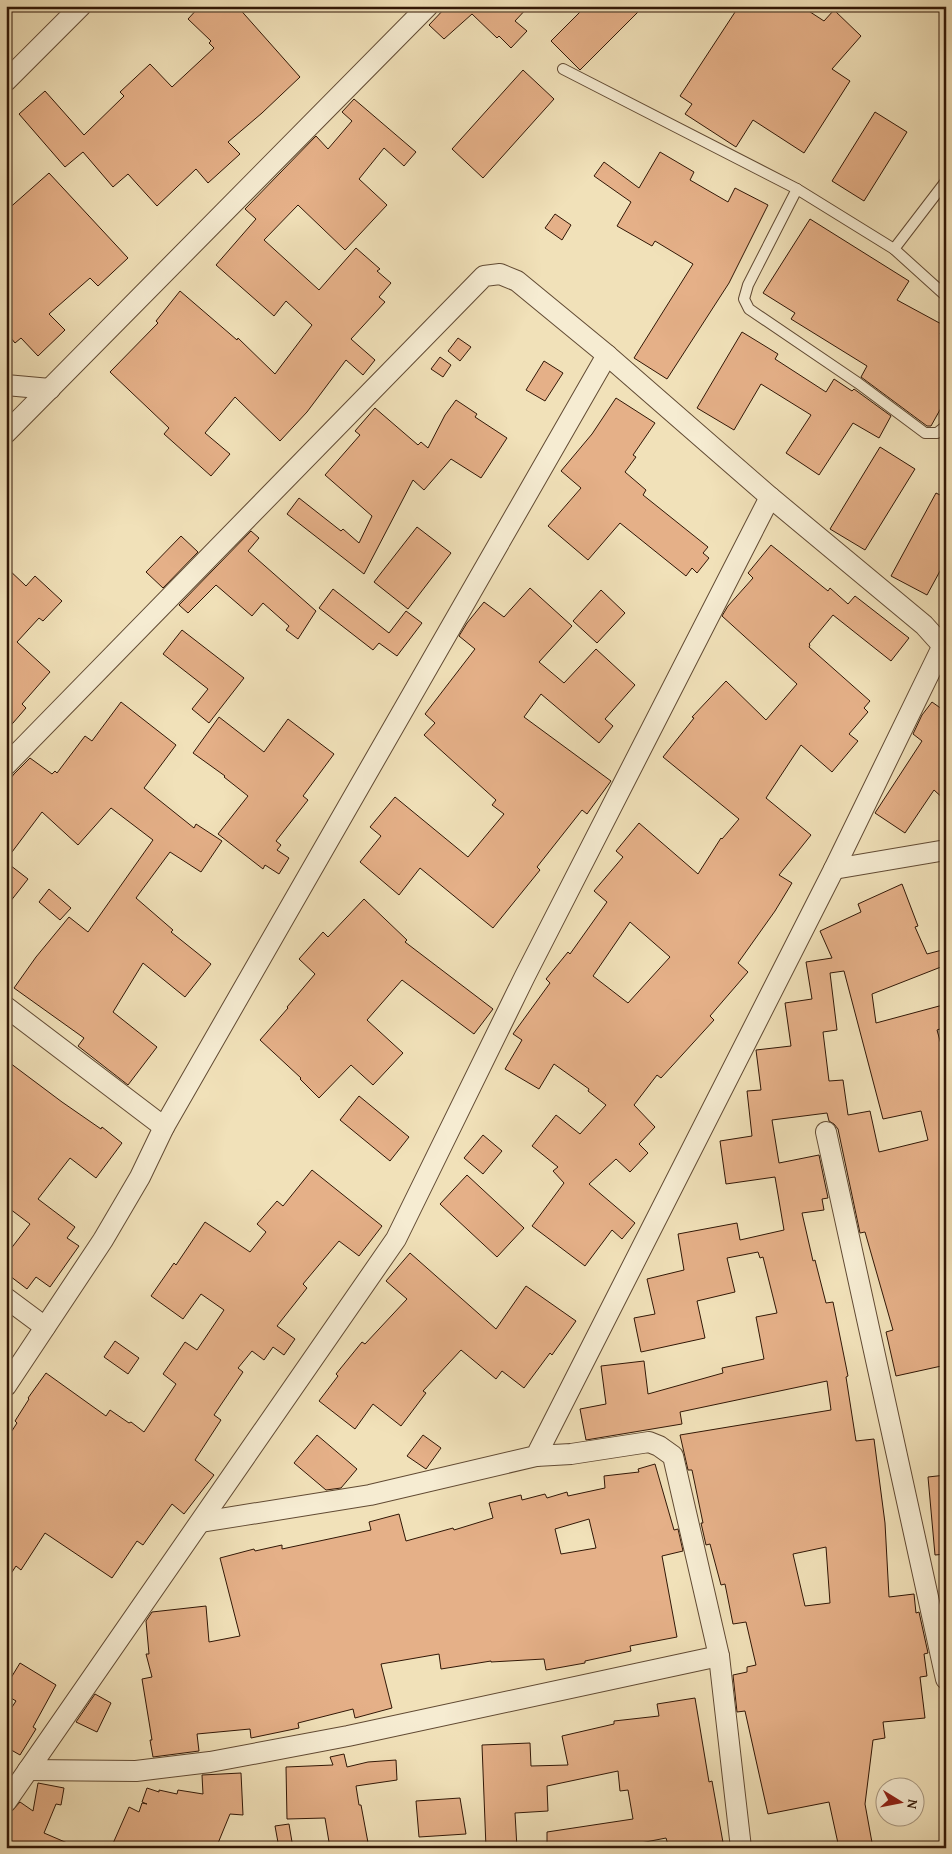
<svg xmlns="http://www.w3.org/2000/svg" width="952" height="1854" font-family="'Gentium Book Plus',serif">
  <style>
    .building { fill: #e5b088; stroke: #311706; fill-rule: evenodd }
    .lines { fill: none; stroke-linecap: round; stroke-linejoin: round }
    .lane-casing { stroke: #614a33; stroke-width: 12 }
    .street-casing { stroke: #614a33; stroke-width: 22 }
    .lane { stroke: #f6ecd2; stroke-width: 10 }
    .street { stroke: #f6ecd2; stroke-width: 20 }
  </style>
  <rect width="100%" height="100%" fill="#f1e1b9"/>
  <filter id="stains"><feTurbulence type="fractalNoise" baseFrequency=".004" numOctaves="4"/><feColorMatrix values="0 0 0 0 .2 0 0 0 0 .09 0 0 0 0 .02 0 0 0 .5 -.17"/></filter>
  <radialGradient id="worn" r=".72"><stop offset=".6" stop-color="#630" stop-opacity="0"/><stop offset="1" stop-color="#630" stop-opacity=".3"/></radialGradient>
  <!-- building -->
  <g class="building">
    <polygon points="200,6 237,6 300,77 262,113 228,142 240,154 208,183 196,169 157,206 128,174 113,187 83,152 65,167 19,114 45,91 84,135 124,96 120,92 150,64 172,87 214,48 209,43 211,41 188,19"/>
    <polygon points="447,6 529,6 515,21 527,31 511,48 499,36 497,38 472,14 444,39 429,25"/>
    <polygon points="586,6 644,6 580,70 551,41"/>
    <polygon points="739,6 801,6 824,21 834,10 861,36 832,69 850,81 804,153 753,120 736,147 685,114 692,104 680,96"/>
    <polygon points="523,70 554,99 483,178 452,149"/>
    <polygon points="354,99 416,152 404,166 384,148 359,179 387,205 345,250 298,205 264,240 319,290 356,248 380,269 377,271 391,283 379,297 385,302 351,339 375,360 363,375 346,360 307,412 280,441 235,397 205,433 230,454 211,476 164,434 169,428 110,372 158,323 156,321 180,291 237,340 238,338 275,374 312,325 286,301 274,316 216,265 256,219 245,209 316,136 328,149 352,121 342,112"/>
    <polygon points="875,112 907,132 864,201 832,181"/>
    <polygon points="660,152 694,172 690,180 728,202 735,188 768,205 729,283 667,379 634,358 693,264 655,241 652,246 617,226 631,202 594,176 604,162 639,188"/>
    <polygon points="49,173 128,258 98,286 90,278 49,314 65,330 38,356 21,338 15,343 6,332 6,211"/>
    <polygon points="555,214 571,225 562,240 545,228"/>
    <polygon points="810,219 909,281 897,300 945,326 940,334 946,337 946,399 931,426 927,426 861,377 867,366 791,319 795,313 763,293"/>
    <polygon points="742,332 778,354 775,359 826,392 834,379 852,391 854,389 891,416 879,438 853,423 819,475 786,453 811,415 761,384 734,430 697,408"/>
    <polygon points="458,338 471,347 460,361 448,351"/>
    <polygon points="440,357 451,365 443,377 431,369"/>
    <polygon points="544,361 563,373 545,401 526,390"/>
    <polygon points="616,398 655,423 633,455 636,457 625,472 646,490 643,495 708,547 703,553 709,558 697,573 692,568 686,576 620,523 588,560 548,526 581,488 561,471 592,434"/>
    <polygon points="456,400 477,414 475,417 507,438 481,478 451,459 424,490 413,480 364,574 287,514 299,498 341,531 343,529 359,543 372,516 325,475 360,435 355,431 375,408 418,445 421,442 428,448 445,415"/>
    <polygon points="880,447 915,469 865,550 830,529"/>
    <polygon points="936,493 946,498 946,560 927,595 891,576"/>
    <polygon points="417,527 451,553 408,609 374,582"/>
    <polygon points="251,531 259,538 248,551 316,611 298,639 286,630 289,626 263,603 252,616 216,585 188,613 179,605"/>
    <polygon points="181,536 198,552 163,588 146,572"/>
    <path d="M771,545l57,46 2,-3 18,16 7,-8 54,42 -18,23 -58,-46 -24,29 1,1 -1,2 61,54 -6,7 4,4 -19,22 9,7 -26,31 -31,-27 -35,53 45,37 -32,40 13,8 -17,28 -37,52 10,9 -38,44 4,4 -53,58 -4,-3 -23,30 21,22 -16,17 9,9 -18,19 -14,-13 -27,25 46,39 -13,16 -10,-9 -27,36 -53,-40 32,-43 -11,-12 5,-4 -26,-21 24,-31 24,19 26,-29 -18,-14 1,-2 -35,-25 -15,25 -34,-20 17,-29 -9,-6 37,-51 -4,-4 22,-27 2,2 37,-52 -13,-11 29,-34 -7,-6 23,-28 59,51 23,-36 1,1 17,-20 -76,-62 31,-39 -2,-1 34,-36 40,39 31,-36 -75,-68 6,-10 25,-28 -5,-5zM630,922l40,35 -42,46 -35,-27z"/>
    <polygon points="6,567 26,586 35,576 62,601 43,621 39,618 17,642 50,672 22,704 26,708 6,731"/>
    <polygon points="530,588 572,626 539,662 564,683 596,649 635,685 605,719 613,726 599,743 541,694 524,717 611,781 587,814 582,810 537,867 540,870 493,928 420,868 399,895 360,862 381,836 370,827 395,797 468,857 504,814 492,805 496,800 424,735 435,723 425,714 475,649 459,636 467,623 484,602 504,617"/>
    <polygon points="333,589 389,633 406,611 422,623 397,656 379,643 373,650 319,608"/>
    <polygon points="601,590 625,613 597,643 573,621"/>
    <polygon points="182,630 244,678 209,723 192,709 208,689 163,654"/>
    <polygon points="121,702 176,745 144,788 194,828 196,824 222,841 201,872 170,852 136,898 173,930 171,932 211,964 185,997 143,963 113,1012 157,1047 128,1085 78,1046 84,1038 14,988 36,957 69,917 88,932 153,840 111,808 78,845 42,812 6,860 6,784 14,774 30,758 52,774 55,771 57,773 85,736 92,741"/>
    <polygon points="932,702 946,712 946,801 934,790 905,833 875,813 922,741 913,734 922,715"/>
    <polygon points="219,717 264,752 288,719 334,754 303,796 308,800 276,841 281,845 277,850 289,858 279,874 265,865 263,869 218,834 248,796 224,777 225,776 193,753"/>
    <polygon points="6,862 28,879 6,907"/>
    <path d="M902,884l16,42 -3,1 12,27 19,-5v16l-74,29 4,29 67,-18 3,12v10l-9,3 9,32v303l-50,11 -10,-44 7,-2 -28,-98 -5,1 -22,-104 -4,-5 -5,-3 -2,-8 -55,7 7,43 40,-8 9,43 -6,1 2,11 -22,3 11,48 2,-1 11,43 7,-1 15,74 -2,1 10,64 18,-2 11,84 4,74 25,-3 2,19 3,-1 9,41 -4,1 3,22 -7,1 5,41 -42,4 2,16 -12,2 -8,64 8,44h-34l-10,-46 -61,12 -23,-103 -8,1 -4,-37 14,-3v-5l9,-2 -10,-43 -13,2 -8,-40 -4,1 -11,-41 -4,1 -5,-22h2l-11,-53h-4l-8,-35 151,-25 -4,-29 -147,31 2,12 -96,16 -6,-31 26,-5 -5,-38 43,-5 4,33 75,-21 -1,-5 42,-9 -8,-42 21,-4 -14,-56 -3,1 -2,-6 -31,6 8,34 -38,9 8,37 -64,14 -7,-34 21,-4 -8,-35 37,-9 -6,-36 59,-11 3,17 44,-10 -9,-53 -49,7 -6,-43 32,-5 -5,-45 14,-1 -5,-40 35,-4 -6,-43 27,-4 -6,-37 26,-4 -12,-27 41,-19 -3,-8zM844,971l39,148 38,-8 7,29 -49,12 -9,-41 -22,4 -5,-35 -14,1 -6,-49 14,-2 -7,-57zM826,1547l4,56 -25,3 -12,-52z"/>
    <polygon points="49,889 71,908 60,920 39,902"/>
    <polygon points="364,899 407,940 405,942 493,1009 474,1034 402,980 367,1020 403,1053 373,1085 351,1065 319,1098 300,1079 301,1078 260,1040 288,1008 287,1007 315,974 299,959 323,932 328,937"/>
    <polygon points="6,1060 62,1102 101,1129 102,1127 122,1143 96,1178 70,1158 38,1199 75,1227 67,1238 79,1246 50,1287 36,1277 27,1289 6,1273 6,1255 30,1224 6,1206"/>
    <polygon points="359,1096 409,1137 390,1161 340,1120"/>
    <polygon points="483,1135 502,1151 483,1174 464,1158"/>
    <polygon points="312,1170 382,1226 359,1256 339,1241 303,1284 307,1288 277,1326 295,1339 284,1355 273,1347 264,1360 252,1351 238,1368 243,1372 214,1415 221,1420 195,1460 214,1475 184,1514 172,1504 143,1545 137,1541 112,1578 45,1533 21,1570 16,1566 6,1581 6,1440 17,1423 15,1421 29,1399 28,1398 46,1373 106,1416 110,1410 129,1423 131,1422 144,1432 176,1384 163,1374 185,1342 197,1350 224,1310 201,1294 183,1319 151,1296 174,1263 176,1265 205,1222 250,1252 266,1232 257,1224 277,1201 283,1206"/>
    <polygon points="467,1175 524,1228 497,1257 440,1204"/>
    <polygon points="410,1253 496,1329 526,1286 576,1321 552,1355 550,1353 524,1388 502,1371 496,1379 461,1350 423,1391 426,1393 401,1426 373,1404 355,1429 319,1401 338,1376 336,1374 362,1342 365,1344 407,1299 386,1281"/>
    <polygon points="115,1341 139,1358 128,1374 104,1357"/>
    <polygon points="317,1435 357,1469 341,1488 326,1490 294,1463"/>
    <polygon points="423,1435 441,1448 426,1469 407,1456"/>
    <path d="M655,1464l19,66 4,-1 5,22 -21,5 15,81 -47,9 1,5 -46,10v2l-39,7 -2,-11 -53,3v-1l-50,8 -2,-15 -58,10 11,44 -37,10 -2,-9 -55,14 1,5 -48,10 -1,-9 -53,5 2,17 -46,6 -3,-17h2l-10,-61 10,-2 -6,-23h3l-3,-33 6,-9 54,-6 3,36 31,-6 -20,-78 34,-9 1,2 27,-6v4l89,-19 -2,-8 30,-8 7,27 47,-13 1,2 39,-12 -4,-15 32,-8 1,5 23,-6 2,4 20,-6 1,4 37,-8 -1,-12 35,-4 -1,-3zM589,1519l7,29 -35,6 -6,-25z"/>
    <polygon points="946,1475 946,1554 935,1555 928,1477"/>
    <polygon points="20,1663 56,1685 33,1727 36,1729 20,1755 6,1747 6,1716 16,1701 6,1695 6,1686"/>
    <polygon points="95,1694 111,1703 97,1732 76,1722"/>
    <polygon points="695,1698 709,1782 712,1781 724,1848 669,1848 666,1838 615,1848 547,1848 547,1832 633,1819 628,1790 620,1791 618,1771 547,1786 548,1811 515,1813 517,1848 486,1848 482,1745 530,1743 531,1766 568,1765 562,1736 614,1724 614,1721 659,1716 657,1704"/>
    <polygon points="344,1754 347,1767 368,1762 396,1760 397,1780 356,1786 359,1805 361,1805 369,1848 330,1848 325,1818 287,1819 286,1767 333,1765 330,1757"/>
    <polygon points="241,1773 243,1815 230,1814 216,1848 111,1848 129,1807 139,1812 142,1803 147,1804 142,1802 147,1788 159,1792 159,1790 177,1794 178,1790 203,1794 202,1775"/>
    <polygon points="38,1783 64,1788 61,1805 56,1804 44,1833 79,1848 6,1848 6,1814 11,1812 20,1802 33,1811"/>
    <polygon points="460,1798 466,1834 419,1837 416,1801"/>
    <polygon points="289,1824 293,1848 279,1848 275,1826"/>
  </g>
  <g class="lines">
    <!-- lane casing -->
    <g class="lane-casing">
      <g id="lane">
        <polyline points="563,69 797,189 894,249 946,296"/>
        <polyline points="797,189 748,285 744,299 749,309 858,383 925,433 937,433 946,426"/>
        <polyline points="894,249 946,181"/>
      </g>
    </g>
    <!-- street casing -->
    <g class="street-casing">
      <g id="street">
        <polyline points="6,81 81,6"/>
        <polyline points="6,385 50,389"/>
        <polyline points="6,433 428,6"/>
        <polyline points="6,765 484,276 500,274 517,281 607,355 770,497 924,625 942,645 946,655"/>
        <polyline points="834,869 946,850"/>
        <polyline points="6,1007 164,1127"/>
        <polyline points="826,1132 946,1679"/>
        <polyline points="6,1298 45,1327"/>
        <polyline points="6,1386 103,1240 140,1177 164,1127 607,355"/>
        <polyline points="536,1456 571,1454 649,1442 659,1446 673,1456 719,1656 741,1848"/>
        <polyline points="201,1522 370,1495 536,1456 834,869 946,639"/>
        <polyline points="28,1770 136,1771 210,1762 348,1736 719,1656"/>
        <polyline points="6,1802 396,1239 525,976 770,497"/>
      </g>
    </g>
    <!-- lane -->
    <use href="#lane" class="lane"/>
    <!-- street -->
    <use href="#street" class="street"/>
  </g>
  <!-- margin -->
  <rect width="952" height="1854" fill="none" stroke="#f1e1b9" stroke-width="25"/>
  <rect x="8" y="8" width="937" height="1839" fill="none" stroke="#311706" stroke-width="2.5"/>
  <rect x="12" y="12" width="927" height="1829" fill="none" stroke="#311706"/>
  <!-- north arrow -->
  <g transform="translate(900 1802) rotate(100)"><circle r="24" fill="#f6ecd2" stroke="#a79780"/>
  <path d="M0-4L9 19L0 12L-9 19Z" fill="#8f2418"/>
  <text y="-8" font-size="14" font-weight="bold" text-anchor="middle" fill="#311706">N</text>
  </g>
  <rect width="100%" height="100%" filter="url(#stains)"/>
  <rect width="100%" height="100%" fill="url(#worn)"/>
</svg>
